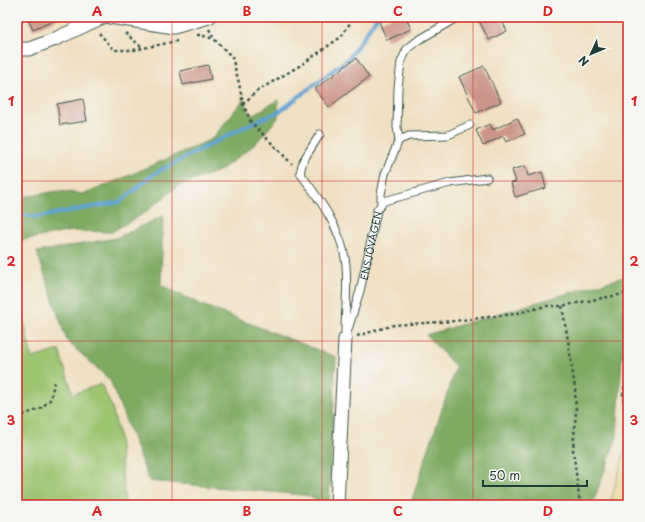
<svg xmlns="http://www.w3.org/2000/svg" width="645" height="522" font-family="'Playpen Sans',sans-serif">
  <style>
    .green { fill: #9dc46f; stroke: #5e8052 }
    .forest { fill: #7eaa62; stroke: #4e744b }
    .sand { fill: #eeda9e; stroke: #868c69 }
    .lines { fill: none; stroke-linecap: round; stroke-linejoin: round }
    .stream { stroke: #5ea2d2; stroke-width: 4 }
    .building { fill: #cc9589 }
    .lane-casing { stroke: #3e5549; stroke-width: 9 }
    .street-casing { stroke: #3e5549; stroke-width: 15 }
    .path { stroke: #3e5549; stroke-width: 2.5; stroke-dasharray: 3 3; stroke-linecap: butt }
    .lane { stroke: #fff; stroke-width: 7 }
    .street { stroke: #fff; stroke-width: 13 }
    .grid { fill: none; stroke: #d62828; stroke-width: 1; stroke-opacity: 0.55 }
    .labels { text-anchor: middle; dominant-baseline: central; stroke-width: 3; stroke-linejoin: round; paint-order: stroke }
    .street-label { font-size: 10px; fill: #1f3d34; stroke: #f6f6f2 }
    .neatline { fill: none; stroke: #d62828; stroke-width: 1.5 }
    .grid-label { font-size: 13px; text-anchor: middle; font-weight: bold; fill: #d62828 }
  </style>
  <rect width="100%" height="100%" fill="#f6f6f2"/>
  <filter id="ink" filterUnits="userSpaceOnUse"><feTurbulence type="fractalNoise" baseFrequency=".025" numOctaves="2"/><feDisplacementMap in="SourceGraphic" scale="8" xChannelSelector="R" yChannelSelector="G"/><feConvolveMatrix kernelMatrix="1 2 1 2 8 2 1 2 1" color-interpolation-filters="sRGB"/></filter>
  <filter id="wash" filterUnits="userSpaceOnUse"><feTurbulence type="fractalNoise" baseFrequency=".012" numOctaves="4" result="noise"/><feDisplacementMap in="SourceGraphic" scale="16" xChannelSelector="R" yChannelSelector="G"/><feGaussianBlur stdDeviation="0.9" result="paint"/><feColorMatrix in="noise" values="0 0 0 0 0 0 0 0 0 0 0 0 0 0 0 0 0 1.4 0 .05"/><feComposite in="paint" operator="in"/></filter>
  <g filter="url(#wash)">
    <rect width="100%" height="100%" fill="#f0e0c2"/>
    <!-- green -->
    <polygon class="green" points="17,291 32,358 59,350 73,394 101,384 112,407 119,436 125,505 17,505"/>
    <!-- forest -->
    <g class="forest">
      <polygon points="244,99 251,116 278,100 278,118 254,145 221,170 178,186 143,214 111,232 72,231 17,241 17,198 58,191 85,194 123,178 212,139"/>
      <polygon points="163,216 161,285 202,305 336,357 329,503 304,495 149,481 110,380 67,341 37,252 116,238"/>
      <polygon points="627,276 617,437 592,505 410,505 456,367 426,335"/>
    </g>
    <!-- sand -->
    <polygon class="sand" points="628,421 628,505 610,505 623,456"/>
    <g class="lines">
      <!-- stream -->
      <polyline class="stream" points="17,214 37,217 120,202 155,173 250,124 280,111 349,58 377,17"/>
    </g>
    <g id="blocks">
      <!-- building -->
      <g class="building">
        <polygon points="27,17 62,17 33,30"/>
        <polygon points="391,17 406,17 411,29 387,40 379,22"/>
        <polygon points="477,17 500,17 507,31 489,40"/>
        <polygon points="356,58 369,77 329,107 315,89"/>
        <polygon points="208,65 211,79 183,85 180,71"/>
        <polygon points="484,66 501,102 476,113 459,77"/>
        <polygon points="83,99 87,121 60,125 57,104"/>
        <polygon points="517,118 525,134 506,142 503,136 483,146 476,130 490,124 493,130"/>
        <polygon points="525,166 528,176 542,172 546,188 515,197 511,183 516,182 512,170"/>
      </g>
    </g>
  </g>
  <g filter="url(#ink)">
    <use href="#blocks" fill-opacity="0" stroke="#3e5549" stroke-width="1"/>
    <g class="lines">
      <!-- lane casing -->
      <g class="lane-casing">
        <g id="lane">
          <path d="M320,134l-17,27 -3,12c20,27 43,58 46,92 2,23 -1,46 -1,68"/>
          <polyline points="399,140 409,136 448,135 470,125"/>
          <polyline points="381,205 381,194 385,174 399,140 397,127 398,88 401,62 407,49 417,41 458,17"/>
          <path id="s1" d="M345,339l15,-48 8,-36 9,-45 7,-9 66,-18 37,-5"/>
        </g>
      </g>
      <!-- street casing -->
      <g class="street-casing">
        <g id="street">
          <polyline points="110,17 174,27 209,17"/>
          <polyline points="17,49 29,49 53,40 103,17"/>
          <polyline points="337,505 345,339"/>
        </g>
      </g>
      <!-- path -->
      <g class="path">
        <polyline points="209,29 214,39 232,57 239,83 243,104 251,122 292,164"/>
        <polyline points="99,33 114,50 134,50 177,41"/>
        <polyline points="125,33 143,48"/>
        <polyline points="197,35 200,35 214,39"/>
        <polyline points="243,104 257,91 301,65 341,37 354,17"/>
        <polyline points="562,306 569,346 575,389 576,412 573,449 580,505"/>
        <polyline points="357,336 394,325 454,321 514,314 546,306 562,306 628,293"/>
        <polyline points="628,363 623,395 628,436"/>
        <polyline points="17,417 40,409 51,399 54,382"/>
      </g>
      <!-- lane -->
      <use href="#lane" class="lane"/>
      <!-- street -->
      <use href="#street" class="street"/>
    </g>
  </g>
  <!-- grid -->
  <path class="grid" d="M172,17v488M322,17v488M473,17v488M17,181h611M17,341h611"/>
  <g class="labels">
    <!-- street labels -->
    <g class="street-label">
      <text stroke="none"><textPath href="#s1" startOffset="97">ENSJÖVÄGEN</textPath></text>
    </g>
  </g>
  <!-- margin -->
  <rect width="645" height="522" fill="none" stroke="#f6f6f2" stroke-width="44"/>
  <!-- north arrow -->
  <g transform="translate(591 54) rotate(226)" stroke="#f6f6f2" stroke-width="3" paint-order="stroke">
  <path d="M0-3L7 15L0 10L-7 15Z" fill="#1f3d34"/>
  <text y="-6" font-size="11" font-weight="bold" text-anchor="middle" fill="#1f3d34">N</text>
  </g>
  <!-- scale -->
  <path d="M483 480v6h104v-6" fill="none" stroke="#1f3d34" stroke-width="2"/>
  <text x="489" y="480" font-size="12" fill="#1f3d34" stroke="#f6f6f2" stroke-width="3" paint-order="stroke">50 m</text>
  <rect x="22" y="22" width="601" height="478" class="neatline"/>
  <g class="grid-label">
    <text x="97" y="16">A</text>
    <text x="247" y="16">B</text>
    <text x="398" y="16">C</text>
    <text x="548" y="16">D</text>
    <text x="11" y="106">1</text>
    <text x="634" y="106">1</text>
    <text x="11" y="266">2</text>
    <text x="634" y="266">2</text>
    <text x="11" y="425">3</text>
    <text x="634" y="425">3</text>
    <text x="97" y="516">A</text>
    <text x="247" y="516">B</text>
    <text x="398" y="516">C</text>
    <text x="548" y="516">D</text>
  </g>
</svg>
